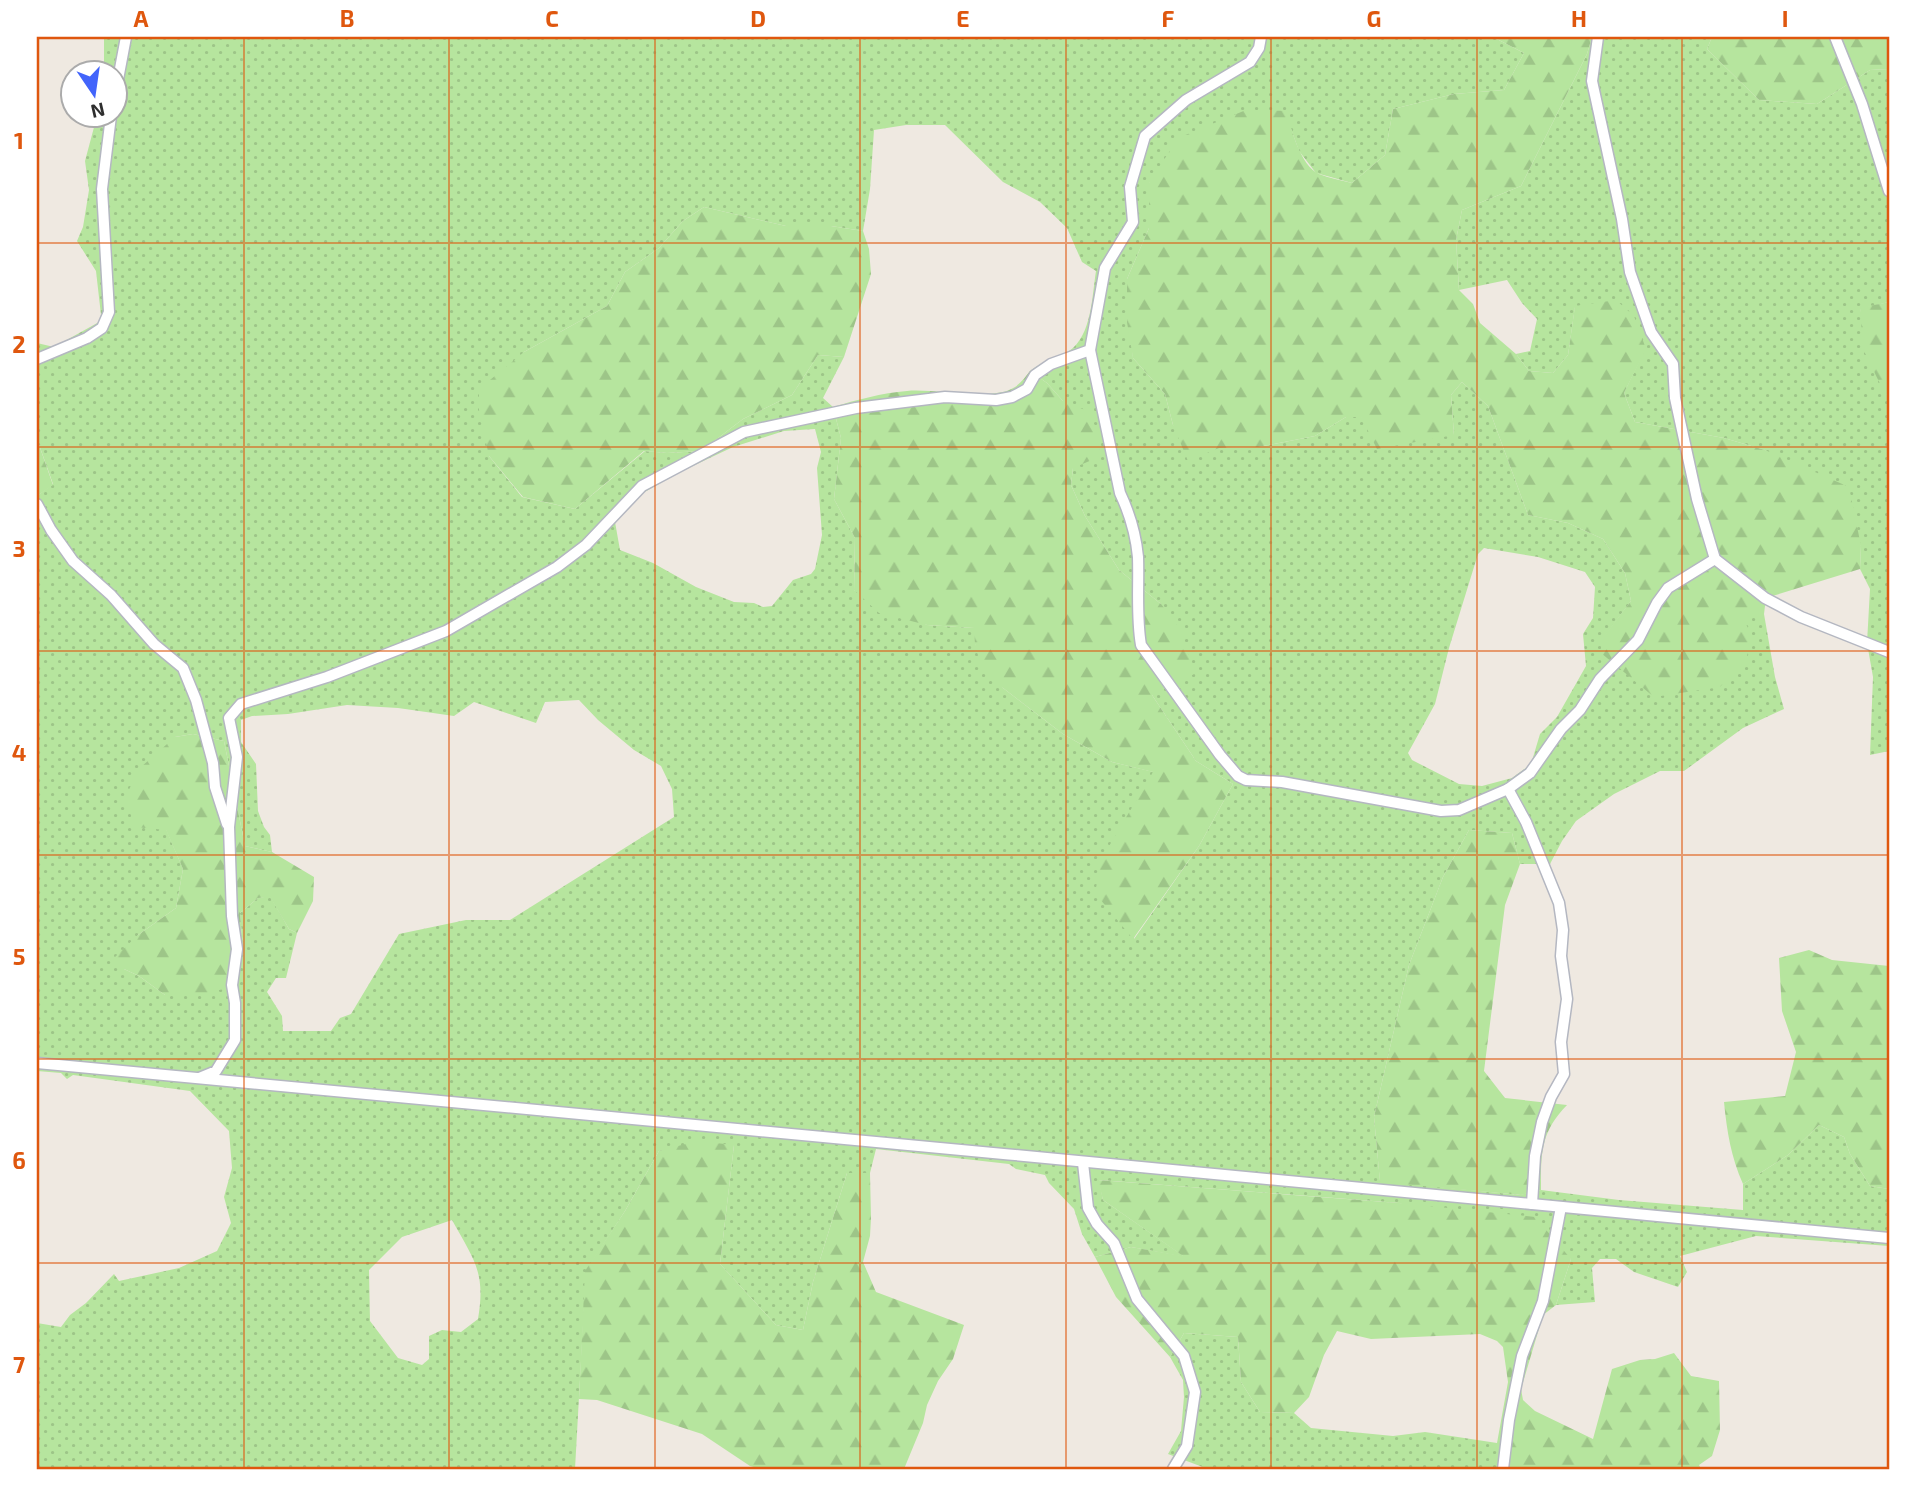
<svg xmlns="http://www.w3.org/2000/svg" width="1926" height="1506" font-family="'Exo 2',sans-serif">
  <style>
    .grass { fill: url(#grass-dots); fill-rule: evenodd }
    .forest { fill: url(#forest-firs) }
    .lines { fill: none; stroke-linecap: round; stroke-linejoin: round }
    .minor-casing { stroke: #b4b7c1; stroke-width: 13 }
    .minor { stroke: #fff; stroke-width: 10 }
    .grid { fill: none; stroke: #df570e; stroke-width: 2; stroke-opacity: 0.55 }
    .neatline { fill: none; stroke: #df570e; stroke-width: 2.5 }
    .grid-label { font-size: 23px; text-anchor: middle; font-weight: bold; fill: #df570e }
  </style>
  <defs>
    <pattern id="grass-dots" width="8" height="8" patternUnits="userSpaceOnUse" patternTransform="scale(1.75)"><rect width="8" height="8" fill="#b6e59e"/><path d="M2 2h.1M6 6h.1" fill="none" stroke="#9dc588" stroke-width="1.8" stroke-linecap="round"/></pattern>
    <pattern id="forest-firs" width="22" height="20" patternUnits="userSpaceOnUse" patternTransform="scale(1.75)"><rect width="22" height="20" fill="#b6e59e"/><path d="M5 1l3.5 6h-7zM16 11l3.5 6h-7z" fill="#9dc588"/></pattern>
  </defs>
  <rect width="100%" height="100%" fill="#efe9e1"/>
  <!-- grass -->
  <g class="grass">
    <path d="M104,37h1389l31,16 -20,37 -50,4 -61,15 -8,46 -33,28 -36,-10 -17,-22 -8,-22 -142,54v45l-22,51 6,79 32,36 8,31 46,23 39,-1 57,-11 31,-19h15l93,18 -3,-40 11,-13 26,24 40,109 40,8 35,16 22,34 6,28 -29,39 138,-26h24l11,63 9,32 -41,19 -59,43h-24l-46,23 -38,27 -14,20 -12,23h-30l-8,-31 -43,-3 -26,47 -34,88 -35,152 6,64 140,14 21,-5 78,10 124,10v-26l45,-29 31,-30 25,12 6,17 20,32 19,3v57l-133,-10 -76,20 7,16 -9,15 -44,-15 -18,-13h-16l-8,9 3,34 -39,3 15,-46 -172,-56 -300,-23 4,20 82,57 -54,-10 -36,10 -13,-23 -8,-25 -25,-26 -4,-8 -29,-6 -7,-5 -133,-15 -6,24h-23l-34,109 -10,48 -27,-5 -56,-61 14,-119 -75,6 -34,60 -39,60 -11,198h-538v-146l24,4 9,-12 16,-12 28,-29 5,7 60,-13 38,-17 14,-28 -7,-26 8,-29 -3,-37 -39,-40 -117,-16 -6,4 -6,-6 -24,-2v-575l16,-12 -16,-45v-96l17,4 45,-25 2,-7 -5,-44 -19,-30 6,-14 6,-37 -4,-29 12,-45h19v-42l-12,-1zM906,125h39l58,57 37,20 27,26 15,34 14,9c-4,24 -4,65 -27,80 -14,8 -24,9 -39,20l17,12 16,18 10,67 -2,17 14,31 34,54 42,34 -9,91 44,66 37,23 -34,62 -65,93 20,-167 -42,-10 -49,-28 -60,-46 -28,-44v-16l-48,-3 -73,-35 1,-52 -21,-39 7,-61 -8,-31 -10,-9 21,-41 -26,-2 -26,40 -49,24 -42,32 -34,2 -22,-2 -70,58 -53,-12 -33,-41 35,-104 83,-46 18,-34 34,-24 24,-27 21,-14 82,19h45l32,5 7,-42 4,-59zM815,429l6,23 -4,16 5,67 -7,34 -4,5 -18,6 -21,26 -9,1 -9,-4 -20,-1 -38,-15 -43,-24 -33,-13 -5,-28 19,-24 46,-26 53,-25 51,-16zM1484,548l54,9 47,15 10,15 -2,31 -10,16 3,32 -29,51 -17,17 -9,30 -19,14 -30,8 -23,-2 -47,-24 -4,-7 27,-49 14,-56 29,-94zM579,700l19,20 36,30 27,16 11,23 2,28 -164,103h-44l-67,14 -48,80 -11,4 -9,13h-48l-1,-15 -15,-24 9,-14h10l11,-45 -8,-4 -19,-33 -12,2 -18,15 3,35 -78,47 -26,-19 -15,-7 14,-34 38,-27 7,-39 -17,-40 9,-92 18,-3 31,7 21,105 27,6 -2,-17 -6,-8 -6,-16 -2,-47 -15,-22v-22l11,-4 36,-2 59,-9 51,3 56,8 20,-14 62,21 9,-21zM452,1220c22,40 34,52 26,99l-17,13 -19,-2 -13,6v23l-7,6 -24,-7 -28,-37 -1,-51 33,-33z"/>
    <polygon points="1592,37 1712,37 1707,49 1759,100 1817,104 1870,70 1889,69 1889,302 1860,309 1887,395 1889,389 1889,751 1870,755 1873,677 1867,643 1870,589 1860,569 1861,546 1765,450 1724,438 1635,422 1624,393 1645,349 1575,307 1568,355 1553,373 1529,371 1516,354 1530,351 1537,319 1522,303 1507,280 1459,290 1456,240 1462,210 1521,186 1587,54"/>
    <polygon points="1184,1333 1238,1337 1241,1382 1260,1412 1294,1413 1311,1428 1393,1436 1425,1432 1497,1443 1497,1469 1208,1469 1168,1454 1181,1431 1184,1397 1183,1380 1170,1357"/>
  </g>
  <!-- forest -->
  <g class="forest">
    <path d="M1493,37h99l-5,17 -66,132 -59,24 -6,30 3,50 14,14 7,19 36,31 13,17 24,2 15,-18 7,-49 41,-6 18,16 12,33 -22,44 11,29 89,16 41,12 84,37 12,59 -1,23 -94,29 -2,16h-23l11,22 -6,24 -26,27 -66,10 -53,-44v-13l30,-39 -6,-28 -22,-34 -35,-16 -40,-8 -40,-109 -26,-24 -11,13 3,40 -77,14 -16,-32h-15l-31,19 -57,11 -39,1 -31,13 -15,-36 -8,-31 -32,-36 -6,-36v-43l22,-51v-45l29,-45 68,-28 41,1c4,18 13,54 32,63 10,4 22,6 33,9l33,-28 8,-46 61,-15 50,-4 20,-37z"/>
    <polygon points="1712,37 1889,37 1889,69 1870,70 1817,104 1759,100 1707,49"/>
    <polygon points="704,207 786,226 831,226 863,231 869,249 871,274 844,357 818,355 792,395 743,419 701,451 667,453 644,451 575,509 523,497 489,456 479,410 479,389 524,352 607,306 625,272 659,248 683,221"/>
    <polygon points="1889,302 1889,389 1886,396 1863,349 1860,308"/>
    <path d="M1030,371l17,12 16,18 27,11 10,29 -1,16 -26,11 -2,17 14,31 34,54 42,34 20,26 13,44 -42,21 44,66 37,23 -34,62 -66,93 -38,-46 7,-35 51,-86 -41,-10 -49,-28 -60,-46 -21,-18 -7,-26 -1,-16 -47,-3 -48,-12 -25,-23 1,-52 -21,-39 7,-61 -8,-31c23,-7 49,-14 74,-16 26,-3 86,11 108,-4 6,-4 11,-11 15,-16z"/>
    <polygon points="37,439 53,485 37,496"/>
    <polygon points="193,734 224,741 245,846 272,852 314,877 313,901 297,933 289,929 270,897 258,898 240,913 243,948 227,988 196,996 165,995 139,976 124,969 115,957 138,935 176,908 183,869 166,830 135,827 125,797 141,767 175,737"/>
    <path d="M1469,830l43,3 8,31 -15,41 -21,166 21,27 62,7c-27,28 -26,48 -26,85l-20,5 -141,-13 -6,-65 35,-152 34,-88z"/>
    <path d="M1809,950l23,10 57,6v223l-19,-3 -20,-32 -6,-17 -25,-12 -31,30 -45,29c-12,-27 -16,-52 -19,-82l61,-6 11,-44 -14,-41 -3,-53z"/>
    <polygon points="697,1141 734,1145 720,1264 776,1325 803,1330 813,1282 847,1173 870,1173 871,1218 870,1236 863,1262 876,1292 964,1325 953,1359 938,1381 927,1405 923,1423 904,1469 761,1469 750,1466 702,1434 597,1400 579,1399 585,1271 625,1211 659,1151"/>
    <polygon points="1098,1180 1399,1203 1535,1217 1571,1259 1556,1305 1543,1315 1521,1389 1523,1400 1535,1411 1593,1439 1612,1369 1640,1360 1655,1359 1674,1353 1691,1376 1719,1381 1720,1430 1712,1456 1699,1465 1701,1469 1497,1469 1497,1443 1508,1382 1503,1347 1497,1341 1480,1334 1371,1339 1337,1331 1324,1355 1309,1397 1294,1413 1260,1412 1241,1382 1238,1337 1184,1333 1170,1357 1116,1297 1095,1257 1131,1247 1183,1256 1103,1200"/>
  </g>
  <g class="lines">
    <!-- minor casing -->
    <g class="minor-casing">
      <g id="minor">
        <polyline points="1598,37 1592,81 1622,219 1630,272 1651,332 1673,364 1675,398 1697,499 1715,559 1765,598 1801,617 1889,652"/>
        <polyline points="1835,37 1862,104 1889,191"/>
        <polyline points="116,90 126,37"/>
        <path d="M1090,350l30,143c9,19 16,43 18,64 1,30 -2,59 3,88l79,110 18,21 8,4 36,2 159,29 18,-1 49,-21 22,-16 31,-44 19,-19 20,-31 38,-39 19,-37 11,-15 47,-29"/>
        <polyline points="37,359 87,338 102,328 109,312 102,189 111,116"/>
        <polyline points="37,504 51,530 73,561 111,595 154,644 183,668 196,700 213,763 215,787 227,824"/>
        <polyline points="1508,789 1526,822 1559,903 1563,930 1561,956 1567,999 1561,1042 1564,1074 1551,1097 1542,1122 1535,1156 1532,1204"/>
        <path d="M37,1063c617,58 1235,116 1852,175"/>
        <polyline points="199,1078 216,1071 235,1040 235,1003 232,985 237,949 232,916 229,827 237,757 229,718 241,704 327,677 446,631 557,567 586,545 642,486 744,432 856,408 945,397 996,400 1012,397 1027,389 1035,375 1051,364 1090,350 1105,268 1133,222 1130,187 1145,136 1186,100 1250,62 1259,48 1261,37"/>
        <polyline points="1083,1163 1088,1208 1097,1224 1114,1243 1137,1299 1184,1356 1195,1392 1187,1446 1173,1469"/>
        <polyline points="1503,1469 1509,1420 1522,1356 1543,1301 1561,1207"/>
      </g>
    </g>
    <!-- minor -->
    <use href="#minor" class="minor"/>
  </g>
  <!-- grid -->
  <path class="grid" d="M244,37v1432M449,37v1432M655,37v1432M860,37v1432M1066,37v1432M1271,37v1432M1477,37v1432M1682,37v1432M37,243h1852M37,447h1852M37,651h1852M37,855h1852M37,1059h1852M37,1263h1852"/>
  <!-- border -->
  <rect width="1926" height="1506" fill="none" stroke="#ffffff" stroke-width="77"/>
  <!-- north arrow -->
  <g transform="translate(94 94) rotate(167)"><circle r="33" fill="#ffffff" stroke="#ababab" stroke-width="2"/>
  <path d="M0-5L12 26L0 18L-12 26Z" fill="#4264fb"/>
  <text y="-10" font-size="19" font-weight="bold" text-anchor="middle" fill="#2e2e2e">N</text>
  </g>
  <rect x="38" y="38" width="1850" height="1430" class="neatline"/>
  <g class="grid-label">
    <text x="141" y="27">A</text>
    <text x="347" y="27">B</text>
    <text x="552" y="27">C</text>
    <text x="758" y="27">D</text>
    <text x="963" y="27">E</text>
    <text x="1168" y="27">F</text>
    <text x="1374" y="27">G</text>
    <text x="1579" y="27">H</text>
    <text x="1785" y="27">I</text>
    <text x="19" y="149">1</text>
    <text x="19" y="353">2</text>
    <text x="19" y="557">3</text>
    <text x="19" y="761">4</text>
    <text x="19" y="965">5</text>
    <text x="19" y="1169">6</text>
    <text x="19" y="1373">7</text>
  </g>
</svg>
